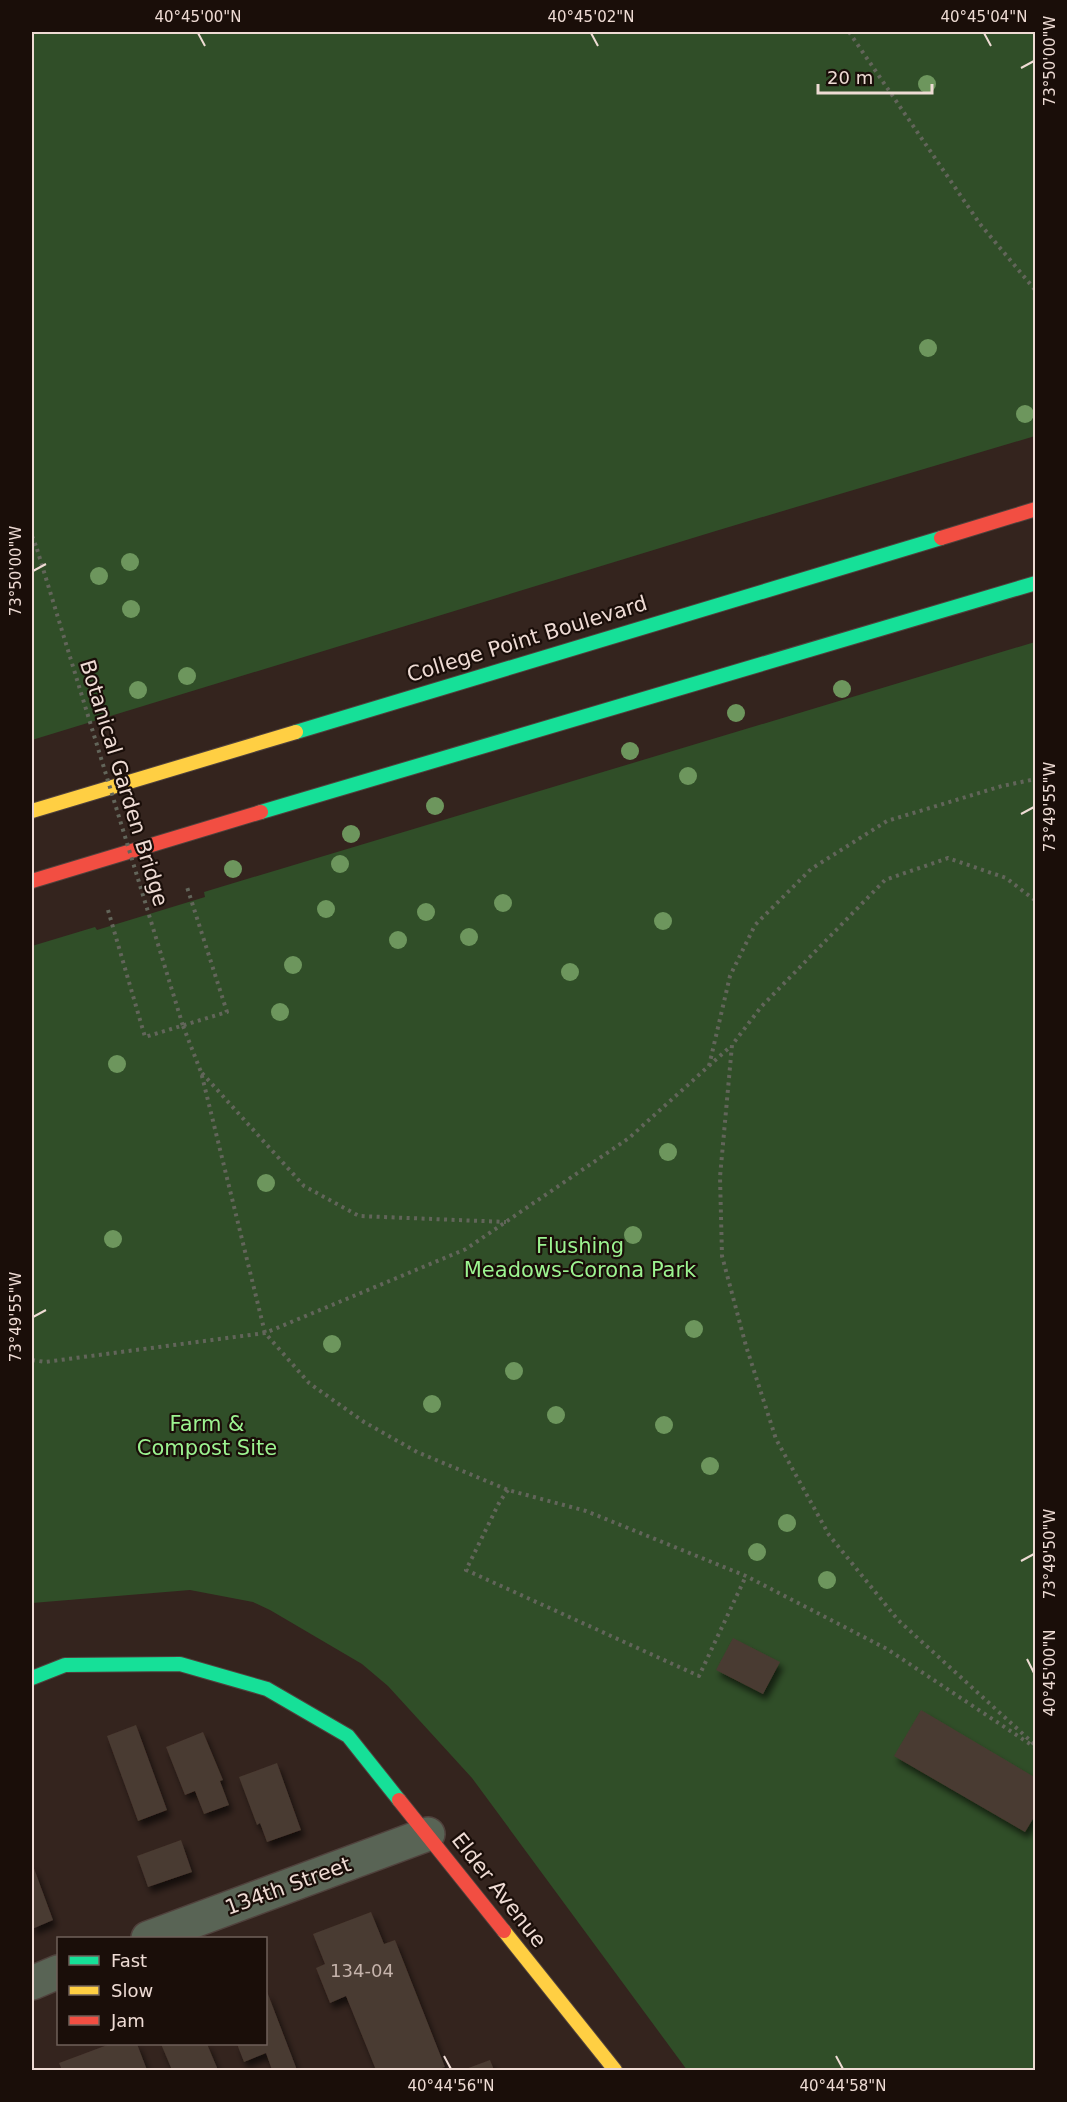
<svg xmlns="http://www.w3.org/2000/svg" width="1067" height="2102" font-family="'DejaVu Sans',sans-serif">
  <style>
    .green { fill: #304e28 }
    .building { fill: #4a3a31; filter: url(#shadow) }
    .lines { fill: none; stroke-linecap: round; stroke-linejoin: round }
    .street-casing { stroke: #50423d; stroke-width: 36 }
    .fast-casing { stroke: #50423d; stroke-width: 16 }
    .slow-casing { stroke: #50423d; stroke-width: 16 }
    .jam-casing { stroke: #50423d; stroke-width: 16 }
    .path { stroke: #62655a; stroke-width: 4; stroke-dasharray: 3 4.5; stroke-linecap: butt }
    .street { stroke: #596455; stroke-width: 33 }
    .fast { stroke: #16e098; stroke-width: 14 }
    .slow { stroke: #ffcf43; stroke-width: 14 }
    .jam { stroke: #f24e42; stroke-width: 14 }
    .path-bridge { stroke: #62655a; stroke-width: 4; stroke-dasharray: 3 4.5; stroke-linecap: butt }
    .tree { fill: #6d965d }
    .ticks { fill: none; stroke: #eedbd4; stroke-width: 2 }
    .labels { text-anchor: middle; dominant-baseline: central; stroke-width: 4.5; stroke-linejoin: round; paint-order: stroke }
    .number-label { font-size: 18px; fill: #c5b3ab }
    .street-label { font-size: 21px; fill: #eedbd4; stroke: #1a0e09 }
    .park-label { font-size: 21px; fill: #9cf390; stroke: #1a0e09 }
    .neatline { fill: none; stroke: #eedbd4; stroke-width: 2 }
    .ticks-label { font-size: 15px; text-anchor: middle; fill: #eedbd4 }
  </style>
  <defs>
    <filter id="shadow"><feDropShadow dx="3.5" dy="6" stdDeviation="3" flood-color="#0009"/></filter>
  </defs>
  <rect width="100%" height="100%" fill="#34241e"/>
  <!-- green -->
  <g class="green">
    <polygon points="32,32 1035,32 1035,436 719,530 32,740"/>
    <polygon points="1035,642 1035,2070 687,2070 472,1778 388,1686 362,1664 270,1610 253,1602 190,1590 32,1603 32,946 95,927 97,930 205,897 204,892"/>
  </g>
  <!-- building -->
  <g class="building">
    <polygon points="733,1638 780,1662 763,1694 716,1670"/>
    <polygon points="921,1710 1036,1778 1036,1814 1025,1832 894,1756"/>
    <polygon points="136,1725 167,1810 138,1821 107,1736"/>
    <polygon points="203,1732 223,1780 220,1781 229,1805 204,1814 195,1791 185,1795 166,1747"/>
    <polygon points="277,1763 301,1830 267,1842 260,1823 257,1825 239,1777"/>
    <polygon points="181,1840 192,1872 148,1887 137,1856"/>
    <polygon points="32,1863 53,1920 32,1929"/>
    <polygon points="371,1912 384,1944 395,1940 445,2067 436,2070 376,2070 346,1996 330,2003 316,1968 325,1964 313,1934"/>
    <polygon points="266,1989 297,2070 272,2070 266,2053 244,2062 237,2044 266,2044"/>
    <polygon points="110,2044 137,2044 147,2070 62,2070 59,2063"/>
    <polygon points="161,2044 207,2044 218,2070 172,2070"/>
    <polygon points="490,2060 494,2070 463,2070"/>
  </g>
  <g class="lines">
    <!-- street casing -->
    <g class="street-casing">
      <g id="street">
        <polyline points="148,1938 428,1834"/>
        <polyline points="32,1983 58,1972"/>
      </g>
    </g>
    <!-- fast casing -->
    <g class="fast-casing">
      <g id="fast">
        <polyline points="296,732 941,538"/>
        <polyline points="261,812 1036,583"/>
        <polyline points="32,1678 65,1665 180,1664 267,1689 348,1736 399,1800"/>
      </g>
    </g>
    <!-- slow casing -->
    <g class="slow-casing">
      <g id="slow">
        <polyline points="32,811 296,732"/>
        <polyline points="504,1931 615,2070"/>
      </g>
    </g>
    <!-- jam casing -->
    <g class="jam-casing">
      <g id="jam">
        <polyline points="941,538 1036,509"/>
        <polyline points="32,881 261,812"/>
        <polyline points="399,1800 504,1931"/>
      </g>
    </g>
    <!-- path -->
    <g class="path">
      <polyline points="849,32 980,224 1036,291"/>
      <polyline points="32,536 37,549"/>
      <polyline points="108,910 145,1037 227,1012 187,887"/>
      <polyline points="183,1026 201,1072 265,1333 309,1383 364,1422 417,1452 508,1490 586,1511 746,1576 887,1649 1036,1748"/>
      <polyline points="709,1066 730,976 755,925 811,869 887,821 1002,786 1036,779"/>
      <polyline points="202,1073 304,1186 359,1216 506,1222"/>
      <polyline points="32,1360 45,1362 265,1333 466,1249 629,1138 731,1046"/>
      <polyline points="508,1490 500,1501 466,1570 699,1676 746,1576"/>
      <polyline points="1034,1744 898,1620 829,1535 776,1439 746,1346 722,1256 720,1177 732,1045 761,1007 885,880 948,858 1006,878 1036,901"/>
    </g>
    <!-- street -->
    <use href="#street" class="street"/>
    <!-- fast -->
    <use href="#fast" class="fast"/>
    <!-- slow -->
    <use href="#slow" class="slow"/>
    <!-- jam -->
    <use href="#jam" class="jam"/>
    <!-- path-bridge -->
    <polyline class="path-bridge" points="37,549 183,1026"/>
  </g>
  <!-- trees -->
  <g class="tree">
    <circle cx="927" cy="84" r="9"/>
    <circle cx="928" cy="348" r="9"/>
    <circle cx="1025" cy="414" r="9"/>
    <circle cx="130" cy="562" r="9"/>
    <circle cx="99" cy="576" r="9"/>
    <circle cx="131" cy="609" r="9"/>
    <circle cx="187" cy="676" r="9"/>
    <circle cx="842" cy="689" r="9"/>
    <circle cx="138" cy="690" r="9"/>
    <circle cx="736" cy="713" r="9"/>
    <circle cx="630" cy="751" r="9"/>
    <circle cx="688" cy="776" r="9"/>
    <circle cx="435" cy="806" r="9"/>
    <circle cx="351" cy="834" r="9"/>
    <circle cx="340" cy="864" r="9"/>
    <circle cx="233" cy="869" r="9"/>
    <circle cx="503" cy="903" r="9"/>
    <circle cx="326" cy="909" r="9"/>
    <circle cx="426" cy="912" r="9"/>
    <circle cx="663" cy="921" r="9"/>
    <circle cx="469" cy="937" r="9"/>
    <circle cx="398" cy="940" r="9"/>
    <circle cx="293" cy="965" r="9"/>
    <circle cx="570" cy="972" r="9"/>
    <circle cx="280" cy="1012" r="9"/>
    <circle cx="117" cy="1064" r="9"/>
    <circle cx="668" cy="1152" r="9"/>
    <circle cx="266" cy="1183" r="9"/>
    <circle cx="633" cy="1235" r="9"/>
    <circle cx="113" cy="1239" r="9"/>
    <circle cx="694" cy="1329" r="9"/>
    <circle cx="332" cy="1344" r="9"/>
    <circle cx="514" cy="1371" r="9"/>
    <circle cx="432" cy="1404" r="9"/>
    <circle cx="556" cy="1415" r="9"/>
    <circle cx="664" cy="1425" r="9"/>
    <circle cx="710" cy="1466" r="9"/>
    <circle cx="787" cy="1523" r="9"/>
    <circle cx="757" cy="1552" r="9"/>
    <circle cx="827" cy="1580" r="9"/>
  </g>
  <!-- ticks -->
  <path class="ticks" d="M198,33l7,13M591,33l7,13M984,33l7,13M1021,68l13,-7M33,571l13,-7M1021,814l13,-7M33,1317l13,-7M1021,1561l13,-7M1027,1659l7,14M444,2056l7,13M836,2056l7,13"/>
  <g class="labels">
    <!-- number labels -->
    <g class="number-label">
      <text x="362" y="1970">134-04</text>
    </g>
    <!-- street labels -->
    <g class="street-label">
      <text transform="translate(527 639) rotate(-17)">College Point Boulevard</text>
      <text transform="translate(124 783) rotate(73)">Botanical Garden Bridge</text>
      <text transform="translate(288 1886) rotate(-20)">134th Street</text>
      <text transform="translate(499 1890) rotate(52)">Elder Avenue</text>
    </g>
    <!-- park labels -->
    <g class="park-label">
      <text x="580" y="1246">Flushing<tspan x="580" dy="24">Meadows-Corona Park</tspan></text>
      <text x="207" y="1424">Farm &amp;<tspan x="207" dy="24">Compost Site</tspan></text>
    </g>
  </g>
  <!-- border -->
  <rect width="1067" height="2102" fill="none" stroke="#1a0e09" stroke-width="66"/>
  <!-- legend -->
  <rect x="57" y="1937" width="210" height="108" fill="#1a0e09" stroke="#6f605a" stroke-width="1.5"/>
  <rect x="69" y="1956" width="30" height="9" fill="#16e098" stroke="#6f605a" stroke-width="1.5"/>
  <text x="111" y="1967" font-size="18" fill="#eedbd4">Fast</text>
  <rect x="69" y="1986" width="30" height="9" fill="#ffcf43" stroke="#6f605a" stroke-width="1.5"/>
  <text x="111" y="1997" font-size="18" fill="#eedbd4">Slow</text>
  <rect x="69" y="2016" width="30" height="9" fill="#f24e42" stroke="#6f605a" stroke-width="1.5"/>
  <text x="111" y="2027" font-size="18" fill="#eedbd4">Jam</text>
  <!-- scale -->
  <path d="M818 84v9h114v-9" fill="none" stroke="#eedbd4" stroke-width="3"/>
  <text x="827" y="84" font-size="18" fill="#eedbd4" stroke="#1a0e09" stroke-width="4.5" paint-order="stroke">20 m</text>
  <rect x="33" y="33" width="1001" height="2036" class="neatline"/>
  <g class="ticks-label">
    <text x="198" y="22">40°45'00"N</text>
    <text x="591" y="22">40°45'02"N</text>
    <text x="984" y="22">40°45'04"N</text>
    <text transform="translate(1050 61) rotate(-90)" y="5">73°50'00"W</text>
    <text transform="translate(16 571) rotate(-90)" y="5">73°50'00"W</text>
    <text transform="translate(1050 807) rotate(-90)" y="5">73°49'55"W</text>
    <text transform="translate(16 1317) rotate(-90)" y="5">73°49'55"W</text>
    <text transform="translate(1050 1554) rotate(-90)" y="5">73°49'50"W</text>
    <text transform="translate(1050 1673) rotate(-90)" y="5">40°45'00"N</text>
    <text x="451" y="2091">40°44'56"N</text>
    <text x="843" y="2091">40°44'58"N</text>
  </g>
</svg>
